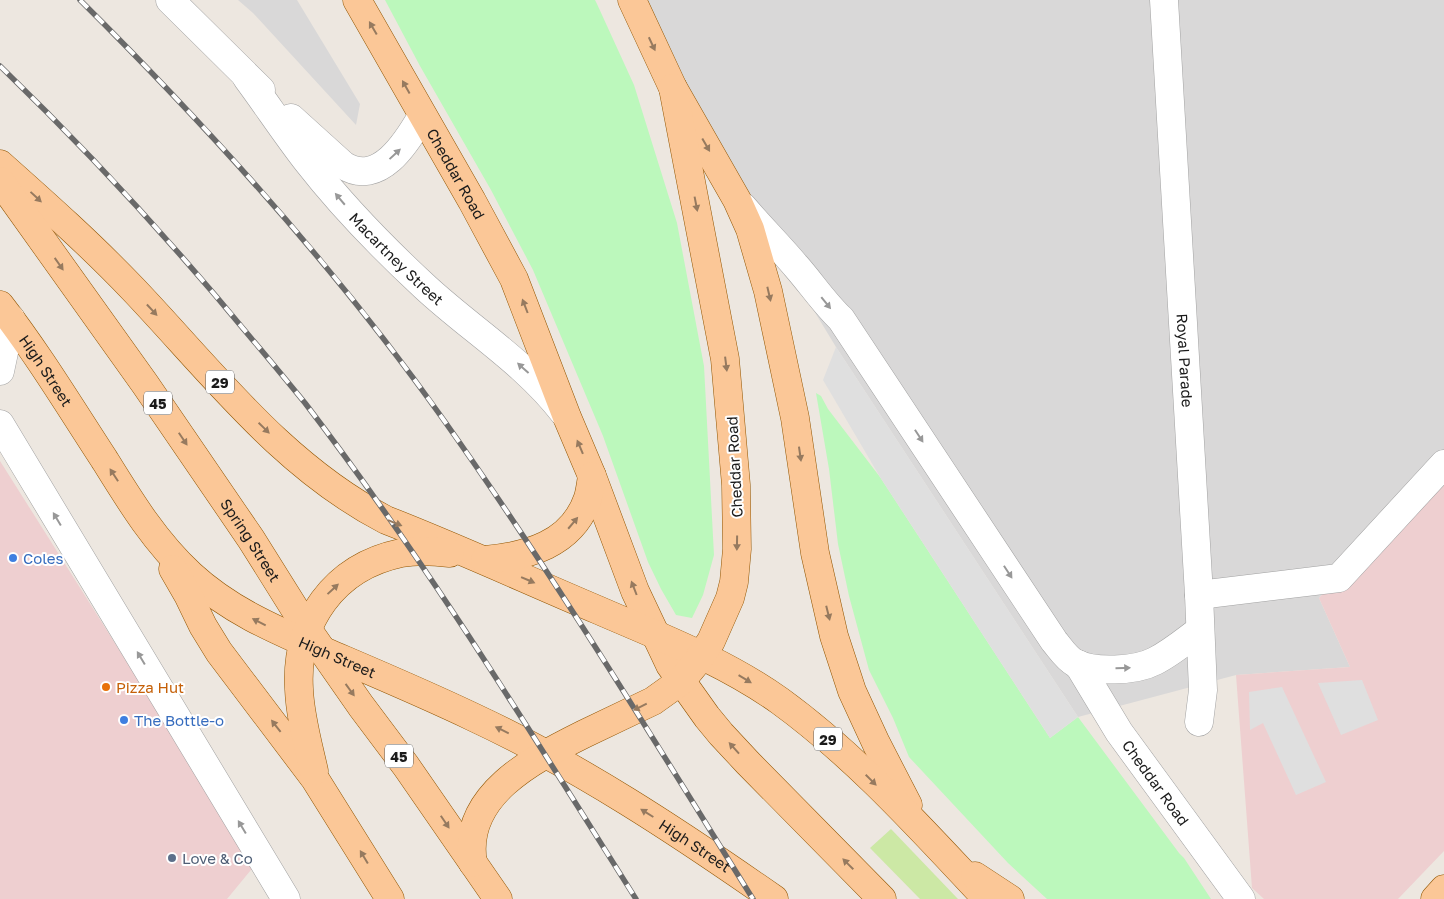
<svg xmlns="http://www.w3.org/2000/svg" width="1444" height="899" font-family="'Golos Text',sans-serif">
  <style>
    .residential { fill: #d9d8d8 }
    .commercial { fill: #eecfd0 }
    .grass { fill: #cce8a5 }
    .park { fill: #bcf8bc }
    .parking { fill: #dfdfdf }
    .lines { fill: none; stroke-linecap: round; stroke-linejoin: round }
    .minor-casing { stroke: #a2a2a2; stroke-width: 29 }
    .major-casing { stroke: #915501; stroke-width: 29 }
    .minor { stroke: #fff; stroke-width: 28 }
    .major { stroke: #fbc797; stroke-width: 28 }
    .rail-casing { stroke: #696969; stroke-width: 5.5 }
    .rail { stroke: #fff; stroke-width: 4; stroke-dasharray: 11; stroke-linecap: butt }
    .oneway { fill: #967a5f }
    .oneway2 { fill: #989898 }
    .shop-dot { fill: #3f7fe0; stroke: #fff; stroke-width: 2 }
    .food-dot { fill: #e8710a; stroke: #fff; stroke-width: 2 }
    .service-dot { fill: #5c6f8a; stroke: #fff; stroke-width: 2 }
    .labels { text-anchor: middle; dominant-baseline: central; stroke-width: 4; stroke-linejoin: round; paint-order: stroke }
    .shield { fill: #fff; stroke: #5f5f5f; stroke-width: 1 }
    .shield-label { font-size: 14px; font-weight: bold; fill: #1b1b1b }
    .street-label { font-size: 15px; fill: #1b1b1b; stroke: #fff }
    .shop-label { font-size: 15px; fill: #366cbe; stroke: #fff; text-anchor: start }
    .food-label { font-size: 15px; fill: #c56008; stroke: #fff; text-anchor: start }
    .service-label { font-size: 15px; fill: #4e5e75; stroke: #fff; text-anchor: start }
  </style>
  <rect width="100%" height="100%" fill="#ede7e0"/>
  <!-- residential -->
  <g class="residential">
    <polygon points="238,0 297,0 360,104 356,125 253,13"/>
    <polygon points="625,0 1444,0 1444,458 1319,598 1350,667 1236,675 1078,717 836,347"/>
  </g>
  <!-- commercial -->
  <g class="commercial">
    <polygon points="1444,460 1444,851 1398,899 1264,899 1252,888 1236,675 1350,667 1319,598"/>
    <polygon points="0,461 255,865 227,899 0,899"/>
  </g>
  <!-- grass -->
  <polygon class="grass" points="891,829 958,899 920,899 870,848"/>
  <!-- park -->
  <g class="park">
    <polygon points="385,0 595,0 597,4 634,85 677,223 704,366 714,555 703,595 692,618 676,615 661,589 648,562 603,436 533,270 491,190 420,66"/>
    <polygon points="816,393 821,396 828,409 880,477 1050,738 1078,717 1179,853 1184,858 1211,899 1047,899 1008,863 909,757 893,718 869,670 849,596 838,544 829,469"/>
  </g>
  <!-- parking -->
  <g class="parking">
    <polygon points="836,347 1078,717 1050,738 880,477 833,397 823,380"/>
    <polygon points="1362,680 1378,720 1341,735 1318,683"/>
    <polygon points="1282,687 1326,782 1296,795 1263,723 1250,730 1249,692"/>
  </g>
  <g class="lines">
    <!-- minor casing -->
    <g class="minor-casing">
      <g id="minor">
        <polyline points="170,0 261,90"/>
        <path id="s1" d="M1164,0l35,595 4,95 -4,32"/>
        <path id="s2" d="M247,78c20,27 39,56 60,83 35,45 75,86 117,125 46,43 101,76 140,127"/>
        <path d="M291,118l52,47c36,23 64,-23 79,-49"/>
        <path d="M743,207c17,20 36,39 52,58 16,18 29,38 46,54l213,322c6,7 12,17 21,22 19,10 61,8 80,-2 16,-8 30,-20 45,-31"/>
        <polyline points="0,371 11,319"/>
        <polyline points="0,424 286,899"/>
        <polyline points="1199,595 1339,578 1444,464"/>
        <path id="s3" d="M1078,664l41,68 122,167"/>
      </g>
    </g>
    <!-- major casing -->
    <g class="major-casing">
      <g id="major">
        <path id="s4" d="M357,0l115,201 42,78 53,138 25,59 43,115 35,74 37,52 14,17 27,29 134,136"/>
        <polyline points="632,0 673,88 737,200 750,229 768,291 795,418 815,553 834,636 852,691 876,743 908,805"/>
        <path d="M0,164c45,40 91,81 133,125 79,83 149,177 253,231 72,28 141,60 212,90 62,27 126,51 182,91 77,56 142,129 207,198"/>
        <path id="s5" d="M0,181l145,203 106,155 57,91 53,76 45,60 92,133"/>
        <path id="s6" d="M0,305c38,49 70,102 104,154 26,42 51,83 87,116 39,36 87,56 135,77 49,21 99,42 147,65 107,50 205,115 301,182"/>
        <path d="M485,560c42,-4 87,-15 103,-62 2,-7 3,-15 4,-22"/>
        <polyline points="173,569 188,595 203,626 219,652 315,779 390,899"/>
        <path d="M314,771c-6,-27 -14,-55 -15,-82 -4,-67 35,-122 102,-136 16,-3 33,-2 49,0"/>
        <path d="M473,863c-12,-68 61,-104 111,-129 23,-11 46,-22 69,-33l28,-20 15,-18 15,-22 19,-43 4,-16 3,-33 -1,-64 -11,-126 -52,-271"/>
        <polyline points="975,876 1010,899"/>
        <polyline points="1435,899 1444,889"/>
      </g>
    </g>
    <!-- minor -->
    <use href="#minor" class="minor"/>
    <!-- major -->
    <use href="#major" class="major"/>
    <!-- rail casing -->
    <g class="rail-casing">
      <g id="rail">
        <path d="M80,0c131,130 256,268 363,419 110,155 209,318 310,480"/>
        <path d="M0,66c89,86 172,176 251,272 18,21 36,43 54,65 121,158 225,328 331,496"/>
      </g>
    </g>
    <!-- rail -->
    <use href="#rail" class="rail"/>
  </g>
  <!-- one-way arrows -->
  <defs><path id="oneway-solid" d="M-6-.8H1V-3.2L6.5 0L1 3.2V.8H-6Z" transform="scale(1.25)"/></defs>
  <g class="oneway">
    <use href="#oneway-solid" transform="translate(373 28) rotate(-120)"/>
    <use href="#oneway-solid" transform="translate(652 44) rotate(65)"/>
    <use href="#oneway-solid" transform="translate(406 87) rotate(-119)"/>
    <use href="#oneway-solid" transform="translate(706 145) rotate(60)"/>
    <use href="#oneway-solid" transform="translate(36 197) rotate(43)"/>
    <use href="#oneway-solid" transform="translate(696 204) rotate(79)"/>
    <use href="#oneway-solid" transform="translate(59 264) rotate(55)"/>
    <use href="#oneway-solid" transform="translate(769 294) rotate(77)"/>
    <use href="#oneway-solid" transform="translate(525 306) rotate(-111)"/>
    <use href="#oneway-solid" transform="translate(152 310) rotate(47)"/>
    <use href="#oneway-solid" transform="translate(726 364) rotate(83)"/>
    <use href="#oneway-solid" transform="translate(264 428) rotate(44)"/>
    <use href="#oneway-solid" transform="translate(183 439) rotate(56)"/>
    <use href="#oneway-solid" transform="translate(580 447) rotate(-113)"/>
    <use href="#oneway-solid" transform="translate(800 454) rotate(82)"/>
    <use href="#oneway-solid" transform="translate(114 475) rotate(-123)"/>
    <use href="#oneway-solid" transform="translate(395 523) rotate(22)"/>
    <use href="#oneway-solid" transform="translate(573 523) rotate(-50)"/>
    <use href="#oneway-solid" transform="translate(737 543) rotate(91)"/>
    <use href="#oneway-solid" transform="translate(528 580) rotate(23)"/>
    <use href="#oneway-solid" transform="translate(634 588) rotate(-111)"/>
    <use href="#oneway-solid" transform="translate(333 589) rotate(-43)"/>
    <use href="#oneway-solid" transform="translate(828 613) rotate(76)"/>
    <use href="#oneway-solid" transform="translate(259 622) rotate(-153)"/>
    <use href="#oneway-solid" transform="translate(745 679) rotate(31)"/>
    <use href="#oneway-solid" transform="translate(350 690) rotate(54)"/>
    <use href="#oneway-solid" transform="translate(640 707) rotate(154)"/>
    <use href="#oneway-solid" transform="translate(276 726) rotate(-128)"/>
    <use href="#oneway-solid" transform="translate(502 730) rotate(-154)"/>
    <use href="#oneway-solid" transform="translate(734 748) rotate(-132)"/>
    <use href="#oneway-solid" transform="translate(871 780) rotate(45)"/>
    <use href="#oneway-solid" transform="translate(647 813) rotate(-148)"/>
    <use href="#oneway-solid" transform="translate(445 822) rotate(56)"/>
    <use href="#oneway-solid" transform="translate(364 857) rotate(-121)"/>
    <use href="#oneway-solid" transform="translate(848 864) rotate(-135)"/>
  </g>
  <g class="oneway2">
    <use href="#oneway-solid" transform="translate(395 154) rotate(-43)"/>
    <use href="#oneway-solid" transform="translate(340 199) rotate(-130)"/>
    <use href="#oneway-solid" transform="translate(826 303) rotate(51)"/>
    <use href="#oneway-solid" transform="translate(523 368) rotate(-138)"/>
    <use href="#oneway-solid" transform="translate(919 436) rotate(57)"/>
    <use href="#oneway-solid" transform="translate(57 519) rotate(-121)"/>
    <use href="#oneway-solid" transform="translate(1008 572) rotate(57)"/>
    <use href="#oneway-solid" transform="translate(141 658) rotate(-121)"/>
    <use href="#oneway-solid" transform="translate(1123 668) rotate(-2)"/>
    <use href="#oneway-solid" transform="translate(242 827) rotate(-121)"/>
  </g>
  <!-- markers -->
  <g class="shop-dot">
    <circle cx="13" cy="558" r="5"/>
    <circle cx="124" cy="720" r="5"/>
  </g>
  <circle class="food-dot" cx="106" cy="687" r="5"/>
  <circle class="service-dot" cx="172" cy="858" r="5"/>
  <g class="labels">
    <!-- shield labels -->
    <g class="shield">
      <rect x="206" y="370.5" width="28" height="23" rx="4"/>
      <rect x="144" y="391.5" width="28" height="23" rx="4"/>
      <rect x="814" y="727.5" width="28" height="23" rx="4"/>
      <rect x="385" y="744.5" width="28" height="23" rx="4"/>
    </g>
    <g class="shield-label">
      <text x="220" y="382">29</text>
      <text x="158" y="403">45</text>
      <text x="828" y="739">29</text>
      <text x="399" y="756">45</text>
    </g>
    <!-- street labels -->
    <g class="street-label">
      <text stroke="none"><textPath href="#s4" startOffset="200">Cheddar Road</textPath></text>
      <text stroke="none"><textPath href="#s2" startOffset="235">Macartney Street</textPath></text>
      <text stroke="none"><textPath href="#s1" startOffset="361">Royal Parade</textPath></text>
      <text stroke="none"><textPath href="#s6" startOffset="80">High Street</textPath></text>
      <text transform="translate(734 467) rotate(-93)">Cheddar Road</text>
      <text stroke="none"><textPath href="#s5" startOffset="438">Spring Street</textPath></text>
      <text stroke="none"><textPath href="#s6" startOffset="500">High Street</textPath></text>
      <text stroke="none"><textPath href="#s3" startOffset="142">Cheddar Road</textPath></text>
      <text stroke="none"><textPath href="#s6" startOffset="905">High Street</textPath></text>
    </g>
    <!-- shop labels -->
    <g class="shop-label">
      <text x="23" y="558">Coles</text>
      <text x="134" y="720">The Bottle-o</text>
    </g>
    <!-- food labels -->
    <g class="food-label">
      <text x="116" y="687">Pizza Hut</text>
    </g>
    <!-- service labels -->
    <g class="service-label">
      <text x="182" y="858">Love &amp; Co</text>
    </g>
  </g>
</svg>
